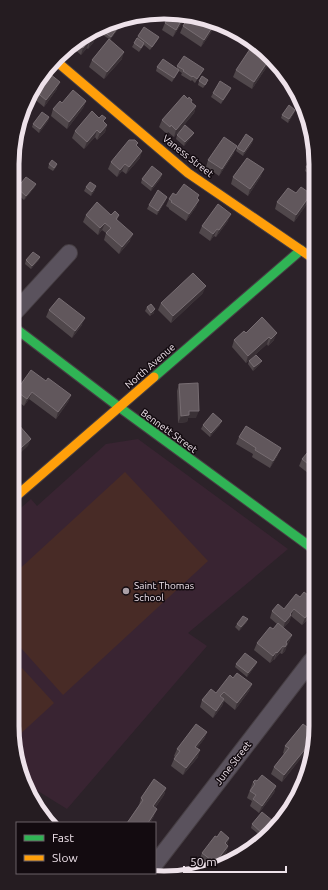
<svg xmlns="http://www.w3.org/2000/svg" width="328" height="890" font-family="Ubuntu,sans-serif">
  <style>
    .built { fill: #392432 }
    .green { fill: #482b26 }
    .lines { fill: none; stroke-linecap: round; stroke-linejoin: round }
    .street-casing { stroke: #463e43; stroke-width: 18 }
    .fast-casing { stroke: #463e43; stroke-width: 11 }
    .slow-casing { stroke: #463e43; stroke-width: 11 }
    .street { stroke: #5a525d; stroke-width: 16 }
    .fast { stroke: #30b455; stroke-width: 9 }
    .slow { stroke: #ff9f0a; stroke-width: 9 }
    .wall { fill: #50474b }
    .shaded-wall { fill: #3a3136 }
    .building { fill: #61575c; stroke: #776d72 }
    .poi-dot { fill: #aa9fa6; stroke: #130b10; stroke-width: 1.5 }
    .labels { text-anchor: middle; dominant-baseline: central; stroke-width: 3; stroke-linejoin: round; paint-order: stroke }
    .street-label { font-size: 10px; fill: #eee2ea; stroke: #130b10 }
    .poi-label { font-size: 10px; fill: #eee2ea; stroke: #130b10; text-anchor: start }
    .rim { fill: none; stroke: #eee2ea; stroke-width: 5 }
  </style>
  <rect width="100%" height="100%" fill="#2c2229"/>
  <!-- built -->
  <polygon class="built" points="138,439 288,549 188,633 207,646 67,809 25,783 20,775 12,726 14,514 31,499 37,506 106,444"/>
  <!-- green -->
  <g class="green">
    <polygon points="125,472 208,561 63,695 13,639 13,575"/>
    <polygon points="22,668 54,703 17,737 13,733 12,726 12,676"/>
  </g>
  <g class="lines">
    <!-- street casing -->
    <g class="street-casing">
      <g id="street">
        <polyline points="16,311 69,253"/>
        <polyline points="155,864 311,661"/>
        <polyline points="147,877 149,873"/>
      </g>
    </g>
    <!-- fast casing -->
    <g class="fast-casing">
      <g id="fast">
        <polyline points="15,328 119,407 312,548"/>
        <polyline points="154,377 301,250"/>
      </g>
    </g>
    <!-- slow casing -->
    <g class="slow-casing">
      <g id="slow">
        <polyline points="56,61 188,173 314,259"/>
        <polyline points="14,498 154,377"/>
      </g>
    </g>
    <!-- street -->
    <use href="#street" class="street"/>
    <!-- fast -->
    <use href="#fast" class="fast"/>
    <!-- slow -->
    <use href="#slow" class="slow"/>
  </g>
  <!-- wall -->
  <g class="wall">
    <polygon points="144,13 149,14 146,17 142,14"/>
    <polygon points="170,15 186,16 173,37 162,30 165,23"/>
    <polygon points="119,26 118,29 110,40 122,59 104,79 89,67 92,60 109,39 103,35 104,32"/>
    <polygon points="183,26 214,28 201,47 180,33"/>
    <polygon points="88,32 93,33 96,36 93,43 88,49 87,48 81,55 73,48 71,51 69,49"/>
    <polygon points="138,36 159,37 157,41 150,50 144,45 139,52 132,47"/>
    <polygon points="268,65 252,89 233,77 236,70"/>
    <polygon points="177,66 204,69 202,72 195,83 192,80 191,81 181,75 182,73 179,71 172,82 156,71 157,67 177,68"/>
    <polygon points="44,71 57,89 44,107 33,98 31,100 30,99"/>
    <polygon points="199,81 207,83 203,88 198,85"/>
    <polygon points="231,88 229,92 221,104 211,97 213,93"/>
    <polygon points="188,99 192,100 191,102 196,106 194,113 174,137 168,132 167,134 159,127 162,120"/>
    <polygon points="86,101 83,108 67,129 51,116 53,109 62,103"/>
    <polygon points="303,105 308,122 298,115 301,108"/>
    <polygon points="295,110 294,113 288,123 281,118 282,115"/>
    <polygon points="49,117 48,121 39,133 32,127 33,124"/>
    <polygon points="104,122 107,125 105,132 97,140 95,137 84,149 72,138 75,131"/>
    <polygon points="194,133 192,136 184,146 176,139 177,135"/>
    <polygon points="253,139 252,143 243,156 236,151 237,148"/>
    <polygon points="137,146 140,158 126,174 122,171 117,177 108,169 111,162"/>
    <polygon points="234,153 219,176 206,167 208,160"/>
    <polygon points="49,164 57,164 56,167 53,171 48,168"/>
    <polygon points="315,164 315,169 310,175 305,171 306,167"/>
    <polygon points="261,176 248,196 231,184 233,177"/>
    <polygon points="161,178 151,191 141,183 142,179"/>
    <polygon points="36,184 34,188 24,200 17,194 17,188"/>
    <polygon points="86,187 95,190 91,196 84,191"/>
    <polygon points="296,193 309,201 294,222 275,209 277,202"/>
    <polygon points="176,195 198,199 196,207 186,221 169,209 169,208 166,206 169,199"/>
    <polygon points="166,200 157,215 147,209 149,205"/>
    <polygon points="86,215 119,215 117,220 130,241 119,254 104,240 106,233 102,230 98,235 83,222"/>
    <polygon points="228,221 216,237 214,236 210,241 199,233 202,226"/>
    <polygon points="40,257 38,261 31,269 25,264 26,260"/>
    <polygon points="203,293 171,323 158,310 161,303"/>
    <polygon points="314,299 314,316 307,312 310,305"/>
    <polygon points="147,307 154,313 150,316 145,311"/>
    <polygon points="49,310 82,325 72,338 46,317"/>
    <polygon points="262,317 274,340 268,346 267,344 246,363 232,347 234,340 246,333"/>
    <polygon points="249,361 260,364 253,371 248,364"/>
    <polygon points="46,381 71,395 68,402 56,419 29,399 24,406 15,399 15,393 16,391"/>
    <polygon points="179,384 196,418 188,418 187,422 178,423 177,391"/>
    <polygon points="203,425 220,425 210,437 201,429"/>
    <polygon points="239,437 278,455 270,468 252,457 253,454 236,444"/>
    <polygon points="313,446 313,477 299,466 302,459"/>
    <polygon points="300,597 312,598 312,617 308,621 307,620 302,625 291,616 289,622 283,628 292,635 289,642 287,644 285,651 282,654 280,653 274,660 274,659 270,663 254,650 257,643 273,629 277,624 270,618 272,611 284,609"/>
    <polygon points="248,619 246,623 239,631 235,627 237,624"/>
    <polygon points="257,662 255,666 247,677 235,667 236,664"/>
    <polygon points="233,678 252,684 249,691 235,710 224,701 222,706 213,718 200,707 202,700 216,693"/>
    <polygon points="207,732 204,739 197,748 198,757 183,775 171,766 174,759 175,757 174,756 177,749"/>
    <polygon points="310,738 308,740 308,749 282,782 271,774 274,767 284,754 283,753 285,746"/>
    <polygon points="257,781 276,786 274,793 259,813 250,806 252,801 247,798 253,782"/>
    <polygon points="166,788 164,795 155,808 154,816 150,823 127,823 139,805 141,798"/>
    <polygon points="252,824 272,825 262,837 251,828"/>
    <polygon points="217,837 229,838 227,845 228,846 226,853 215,866 210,868 199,860 202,853"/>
  </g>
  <!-- shaded-wall -->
  <g class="shaded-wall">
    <polygon points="184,16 186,16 173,37 176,30"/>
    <polygon points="215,23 214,28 201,47 204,40"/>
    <polygon points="119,26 118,29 110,40 111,37"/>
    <polygon points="96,36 93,43 88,49 90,42"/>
    <polygon points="89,41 87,48 81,55 83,48"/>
    <polygon points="75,44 73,48 71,51 73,46"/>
    <polygon points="124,52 122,59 104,79 107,72"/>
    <polygon points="270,58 268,65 252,89 254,82"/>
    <polygon points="179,70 178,73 172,82 174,78"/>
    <polygon points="60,82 57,89 44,107 46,100"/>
    <polygon points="231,88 229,92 221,104 223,100"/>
    <polygon points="86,101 83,108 67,129 69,122"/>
    <polygon points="196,106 194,113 174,137 176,130"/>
    <polygon points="295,110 294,113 288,123 289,119"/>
    <polygon points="49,117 48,121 39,133 40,129"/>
    <polygon points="107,125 105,132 97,140 100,133"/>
    <polygon points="97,130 95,137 84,149 87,142"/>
    <polygon points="194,133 192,136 184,146 185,142"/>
    <polygon points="253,139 252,143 243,156 244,152"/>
    <polygon points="237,146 234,153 219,176 222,169"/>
    <polygon points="142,151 140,158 126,174 129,167"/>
    <polygon points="21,157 18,164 17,166 17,162"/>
    <polygon points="125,164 122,171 117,177 120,170"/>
    <polygon points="315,167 315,169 310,175 312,171"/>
    <polygon points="264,169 261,176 248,196 250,189"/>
    <polygon points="162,174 161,178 151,191 152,187"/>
    <polygon points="36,184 34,188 24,200 26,196"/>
    <polygon points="96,186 95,190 91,196 92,192"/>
    <polygon points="311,194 309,201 294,222 296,215"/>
    <polygon points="167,197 166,200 157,215 158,211"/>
    <polygon points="199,200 196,207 186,221 189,214"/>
    <polygon points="231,214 228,221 216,237 219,230"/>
    <polygon points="105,223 102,230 98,235 100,228"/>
    <polygon points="217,229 214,236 210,241 213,234"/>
    <polygon points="133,234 130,241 119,254 122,247"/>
    <polygon points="40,257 38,261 31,269 32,266"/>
    <polygon points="20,269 18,276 16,278 16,274"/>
    <polygon points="206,286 203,293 171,323 173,316"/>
    <polygon points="155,309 154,313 150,316 151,313"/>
    <polygon points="85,318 82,325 72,338 75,331"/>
    <polygon points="277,333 274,340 268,346 271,339"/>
    <polygon points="269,337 267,344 246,363 248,356"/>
    <polygon points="262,361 260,364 253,371 254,367"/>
    <polygon points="32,392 29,399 24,406 27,399"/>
    <polygon points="71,395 68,402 56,419 58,412"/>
    <polygon points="189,411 199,411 196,418 188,418 187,422 178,423 181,416"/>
    <polygon points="222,421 220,425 210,437 211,433"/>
    <polygon points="31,439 28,446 14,459 14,454"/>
    <polygon points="281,448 278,455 270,468 273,461"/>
    <polygon points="294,609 289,622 283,629 285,622 290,614"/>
    <polygon points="312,611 312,617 308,621 311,615"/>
    <polygon points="309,613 307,620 302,625 305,618"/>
    <polygon points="248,619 246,623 239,631 241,627"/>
    <polygon points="292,635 285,651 282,654 286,642"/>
    <polygon points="283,646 280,653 274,660 277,653"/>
    <polygon points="276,652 274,659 270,663 273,656"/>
    <polygon points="257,662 255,666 247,677 248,673"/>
    <polygon points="252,684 249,691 235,710 237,703"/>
    <polygon points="224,699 222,706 213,718 216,711"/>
    <polygon points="207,732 204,739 193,754 195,747"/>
    <polygon points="311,733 310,738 304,745 307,738"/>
    <polygon points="311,742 308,749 282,782 284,775"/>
    <polygon points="200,750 198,757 183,775 186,768"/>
    <polygon points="276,786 274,793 259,813 262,806"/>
    <polygon points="166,788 164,795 151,814 153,806"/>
    <polygon points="157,809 154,816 150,823 148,823"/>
    <polygon points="273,821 272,825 262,837 263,834"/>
    <polygon points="229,838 227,845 225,843"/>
    <polygon points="228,846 226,853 215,866 213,867 215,863"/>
  </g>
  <!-- building -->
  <g class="building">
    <polygon points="170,15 184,16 176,30 165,23"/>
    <polygon points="189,16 204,17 215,23 204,40 183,26"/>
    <polygon points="115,23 119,26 111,37 104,32 109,25"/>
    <polygon points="144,27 159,37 152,47 138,36"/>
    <polygon points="93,31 92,32 96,36 90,42 89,41 83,48 77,42 88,32"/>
    <polygon points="137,38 144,43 141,48 134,43"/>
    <polygon points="109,39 124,52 107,72 92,60"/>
    <polygon points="252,46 270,58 254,82 236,70"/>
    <polygon points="184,56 204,69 197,79 193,76 192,77 183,71 184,70 177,66"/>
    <polygon points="163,59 179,70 174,78 157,67"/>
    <polygon points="45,70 60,82 46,100 35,91 34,93 33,93 44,71"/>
    <polygon points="202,76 208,80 205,85 199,81"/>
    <polygon points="220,81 231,88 223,100 213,93"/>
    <polygon points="73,90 86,101 69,122 53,109 60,101 62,103"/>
    <polygon points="184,95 188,99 189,97 192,100 191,102 196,106 176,130 171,125 170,127 162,120"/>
    <polygon points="289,105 295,110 289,119 282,115"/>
    <polygon points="303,105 305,111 301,108"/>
    <polygon points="92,111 99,118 102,115 106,118 103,121 107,125 100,133 97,130 87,142 75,131"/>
    <polygon points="42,112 49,117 40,129 33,124"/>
    <polygon points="185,125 194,133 185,142 177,135"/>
    <polygon points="246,134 253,139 244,152 237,148"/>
    <polygon points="224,137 237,146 222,169 208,160"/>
    <polygon points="129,140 135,140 138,143 136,145 142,151 129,167 125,164 120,170 111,162"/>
    <polygon points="17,154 21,157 17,162"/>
    <polygon points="247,158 264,169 250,189 233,177"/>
    <polygon points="52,160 57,164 54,168 49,164"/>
    <polygon points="310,161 315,164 315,167 312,171 306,167"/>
    <polygon points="152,166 162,174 152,187 142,179"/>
    <polygon points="26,177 36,184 26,196 17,188"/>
    <polygon points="90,182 96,186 92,192 86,187"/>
    <polygon points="184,184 199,195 197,198 199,200 189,214 171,202 172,201 169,199 173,193 176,195"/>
    <polygon points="301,187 311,194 296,215 277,202 288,188 296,193"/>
    <polygon points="158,190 167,197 158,211 149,205"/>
    <polygon points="97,202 111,215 115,211 119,215 116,219 133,234 122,247 106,233 111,228 105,223 100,228 86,215"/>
    <polygon points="218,204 231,214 219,230 217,229 213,234 202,226"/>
    <polygon points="33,252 40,257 32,266 26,260"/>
    <polygon points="16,265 20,269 16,274"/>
    <polygon points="193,273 206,286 173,316 161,303"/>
    <polygon points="59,298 85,318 75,331 49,310"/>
    <polygon points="314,299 314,307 310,305"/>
    <polygon points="151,304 155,309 151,313 147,307"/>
    <polygon points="262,317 277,333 271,339 269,337 248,356 234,340 244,331 246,333"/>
    <polygon points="256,355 262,361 254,367 249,361"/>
    <polygon points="31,370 46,381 48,378 71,395 58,412 32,392 27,399 16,391"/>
    <polygon points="198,383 199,411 189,411 189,415 181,416 179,384"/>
    <polygon points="213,413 222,421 211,433 203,425"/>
    <polygon points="18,424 31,439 14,454 15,427"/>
    <polygon points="246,426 281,448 273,461 255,450 256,448 239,437"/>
    <polygon points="313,446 313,468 302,459"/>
    <polygon points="304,592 312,598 312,613 311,614 309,613 305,618 294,609 290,614 291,615 285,622 272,611 278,604 284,609 296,594 300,597"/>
    <polygon points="243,616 248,619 241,627 237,624"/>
    <polygon points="278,623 292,635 286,642 287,644 285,647 283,646 277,653 276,652 273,656 257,643 270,627 273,629"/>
    <polygon points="245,653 257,662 248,673 236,664"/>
    <polygon points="237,673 252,684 237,703 224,692 220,696 224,699 216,711 202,700 211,689 216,693 230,675 233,678"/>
    <polygon points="196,724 207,732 195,747 200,750 186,768 174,759 180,751 177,749"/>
    <polygon points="303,724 311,730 311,733 307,738 311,742 284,775 274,767 289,748 285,746"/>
    <polygon points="262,775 276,786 262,806 253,799 256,795 250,791 255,784 253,782 255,780 257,781"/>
    <polygon points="154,779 166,788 153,806 157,809 148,823 127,823 143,800 141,798"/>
    <polygon points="262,812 273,821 263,834 252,824"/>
    <polygon points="221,831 229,838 225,843 228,846 215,863 202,853 215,836 217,837"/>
  </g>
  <!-- markers -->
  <circle class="poi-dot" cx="126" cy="591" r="4"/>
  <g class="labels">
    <!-- street labels -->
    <g class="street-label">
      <text transform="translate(188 156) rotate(38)">Vaness Street</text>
      <text transform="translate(150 366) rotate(-41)">North Avenue</text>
      <text transform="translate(169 431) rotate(36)">Bennett Street</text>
      <text transform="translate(233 763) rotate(-52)">June Street</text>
    </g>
    <!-- poi labels -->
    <g class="poi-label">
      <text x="134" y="585">Saint Thomas<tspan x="134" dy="12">School</tspan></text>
    </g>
  </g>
  <!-- crop -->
  <path d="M0 0H328V890H0ZM164 19H164A145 145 0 0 1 309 164V726A145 145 0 0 1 164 871H164A145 145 0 0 1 19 726V164A145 145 0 0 1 164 19Z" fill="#251c21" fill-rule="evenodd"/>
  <path class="rim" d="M164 19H164A145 145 0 0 1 309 164V726A145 145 0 0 1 164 871H164A145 145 0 0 1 19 726V164A145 145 0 0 1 164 19Z"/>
  <!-- legend -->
  <rect x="16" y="822" width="140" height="52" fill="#130b10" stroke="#6b6167"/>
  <rect x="24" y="835" width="20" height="6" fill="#30b455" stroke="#6b6167"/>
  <text x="52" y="842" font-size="12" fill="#eee2ea">Fast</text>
  <rect x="24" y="855" width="20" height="6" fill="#ff9f0a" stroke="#6b6167"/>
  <text x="52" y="862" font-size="12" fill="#eee2ea">Slow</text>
  <!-- scale -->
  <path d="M184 866v6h102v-6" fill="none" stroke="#eee2ea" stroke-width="2"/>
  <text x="190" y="866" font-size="12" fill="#eee2ea" stroke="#130b10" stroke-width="3" paint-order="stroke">50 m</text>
</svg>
